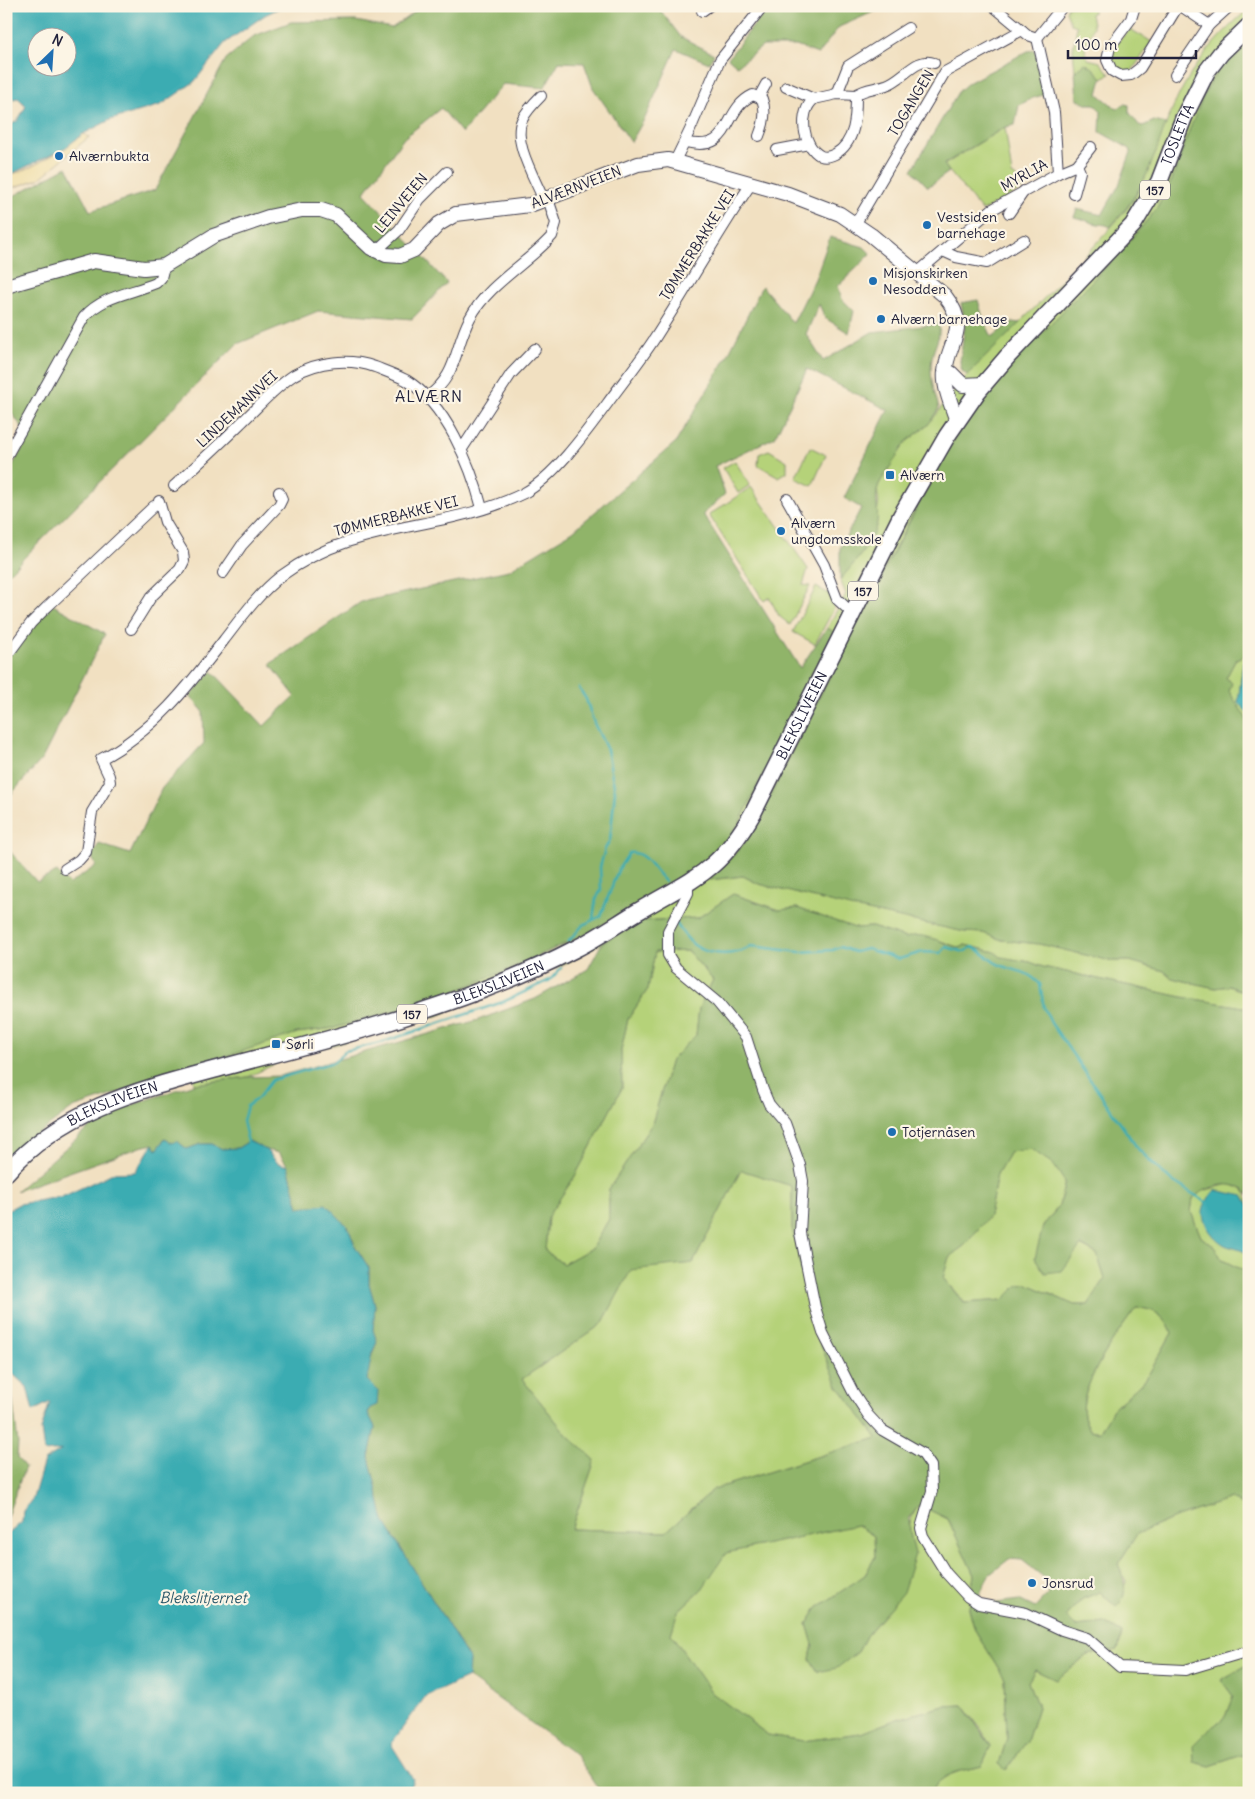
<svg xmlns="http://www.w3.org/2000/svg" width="1255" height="1799" font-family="Delius,sans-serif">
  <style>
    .green { fill: #b5d279; stroke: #6c7a5a }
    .forest { fill: #90b469; stroke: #596b52; fill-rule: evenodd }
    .sand { fill: #eeda9e; stroke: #887e6c }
    .water { fill: #3aacb2; stroke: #2e6776; fill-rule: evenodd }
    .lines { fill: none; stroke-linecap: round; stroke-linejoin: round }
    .stream { stroke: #3aacb2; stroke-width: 2.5 }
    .street-casing { stroke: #413e4f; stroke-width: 12 }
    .secondary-casing { stroke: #413e4f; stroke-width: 16 }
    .primary-casing { stroke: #413e4f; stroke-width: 19 }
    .street { stroke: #fff; stroke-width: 10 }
    .secondary { stroke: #fff; stroke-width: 14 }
    .primary { stroke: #fff; stroke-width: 16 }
    .poi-dot { fill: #1f6fb2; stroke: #fcf5e5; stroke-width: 2 }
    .labels { text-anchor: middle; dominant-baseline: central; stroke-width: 4.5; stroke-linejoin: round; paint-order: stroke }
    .shield { fill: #fcf5e5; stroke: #63616e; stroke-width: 1 }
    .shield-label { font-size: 12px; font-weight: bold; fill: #22223b }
    .street-label { font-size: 14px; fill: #22223b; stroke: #fcf5e5 }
    .poi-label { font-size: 14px; fill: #22223b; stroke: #fcf5e5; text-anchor: start }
    .water-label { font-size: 15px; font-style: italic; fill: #2c596b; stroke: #fcf5e5 }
    .quarter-label { font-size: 16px; letter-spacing: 1px; fill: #22223b; stroke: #fcf5e5 }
  </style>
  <rect width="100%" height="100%" fill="#fcf5e5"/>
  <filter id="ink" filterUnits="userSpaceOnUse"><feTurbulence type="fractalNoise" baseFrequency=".02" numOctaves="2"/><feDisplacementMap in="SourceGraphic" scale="10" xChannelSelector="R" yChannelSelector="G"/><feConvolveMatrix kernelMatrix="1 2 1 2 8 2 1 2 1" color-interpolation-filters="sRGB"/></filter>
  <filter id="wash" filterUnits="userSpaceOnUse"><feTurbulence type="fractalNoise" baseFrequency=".0096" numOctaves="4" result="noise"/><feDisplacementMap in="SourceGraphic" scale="20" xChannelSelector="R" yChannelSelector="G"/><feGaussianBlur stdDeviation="1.12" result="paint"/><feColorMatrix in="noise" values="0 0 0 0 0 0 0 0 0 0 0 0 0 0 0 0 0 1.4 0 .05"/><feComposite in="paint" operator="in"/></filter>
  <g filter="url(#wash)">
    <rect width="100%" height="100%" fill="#f1e0c1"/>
    <!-- green -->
    <g class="green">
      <path d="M1068,6h26v6l-3,1c0,4 2,9 2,11 1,13 -14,17 -5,35l12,3 10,12 -8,4 -9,-10 -15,1 -3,3 -2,-24 4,-22 -6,-2 -5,-13z"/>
      <path d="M1249,9v28l-60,94 -17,49 -16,30 -39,45 -135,140 -67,114 -157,311 -14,24 -34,36 33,-4 16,8 96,24 110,24 18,1 19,7 37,4 72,17h19l34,10 8,7 43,10 13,-2 21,7v15l-67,-11 -139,-30 -13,-5 -30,-5 -5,-5 -30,-7 -5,3 -19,-7 -35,-3 -34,-11 -17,1 -58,-20 -17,2 -47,-16 -35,24 -60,3 -65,39 -136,56 -150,42 -39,19 -54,7 -2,-17 105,-34 37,-5 96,-27 127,-51 184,-130 72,-150 6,-9 15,-29 -7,-4 19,-34 -6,-14c19,-25 33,-40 38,-73 2,-8 -3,-15 1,-23 8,-13 16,-29 26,-41 6,-7 15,-10 21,-17 15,-16 27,-36 43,-53 52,-53 107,-103 155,-161 22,-26 29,-57 42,-88 19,-48 43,-82 83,-115z"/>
      <polygon points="1130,29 1152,42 1131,72 1117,72 1109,58 1114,45"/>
      <polygon points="1005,127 1012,175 1017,178 1022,189 982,211 944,165"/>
      <polygon points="810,447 826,455 812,486 795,478"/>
      <polygon points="769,450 787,461 787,472 779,477 758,465 759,454"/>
      <polygon points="735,461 750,485 738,493 723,468"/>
      <polygon points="751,487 808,569 803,585 810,586 790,625 779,616 769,597 764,601 709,515"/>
      <polygon points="816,587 839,599 815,644 793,632"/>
      <polygon points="1249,653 1249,662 1243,662 1238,703 1249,714 1249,723 1228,691 1226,678 1236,659"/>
      <polygon points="688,951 713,980 699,1008 696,1035 671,1060 652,1124 609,1189 609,1219 592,1248 563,1264 545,1251 548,1216 575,1176 622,1088 621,1050 628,1019 648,989 655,952"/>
      <polygon points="1031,1149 1054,1164 1065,1182 1059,1206 1043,1226 1097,1254 1105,1279 1088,1305 1074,1305 1028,1284 1018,1285 1003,1300 965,1303 943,1278 949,1257 965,1245 989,1216 997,1174 1010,1152"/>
      <polygon points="741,1170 792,1186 792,1228 838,1386 877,1438 714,1489 666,1532 571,1529 595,1460 567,1435 522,1379 602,1324 631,1269 693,1263"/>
      <path d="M1229,1184c13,5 20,6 20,22l-5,-10 -18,49 14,3 9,7v18l-27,-13 -7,-13 -14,-10 -10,-25 2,-14 9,-7z"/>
      <path d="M1136,1308c18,0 29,8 36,25l-26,46 -33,30 -13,23 -10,-2c-2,-4 -5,-10 -6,-14 -7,-29 35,-85 52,-108z"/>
      <path d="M1231,1499l18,9v156l-28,16 12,16 -8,21 -20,16 -11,28 16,5 32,-11 7,4v34h-317c6,-20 33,-23 50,-27l9,-20 -10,-17 -18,-24 -19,1 -47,13 -36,14 -58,8 -35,-6 -56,-42 -41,-59 7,-23 24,-22 23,-36 132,-28 17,11 1,21 -10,18 -48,33 -10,16 6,20 -3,15 48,-7 8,-16 18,-21 31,-61c-6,-23 -10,-29 4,-49l29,14 26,56 -5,33 6,22 30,49 2,59 -8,26 28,-23 11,-34 -10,-25 7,-12 21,10 31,-25 31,-5 4,-17 -17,-10 -30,3 -9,-9 16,-18 18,-7 15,14 11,-24 -8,-18 19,-30 40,-17z"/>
    </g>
    <!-- forest -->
    <g class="forest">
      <polygon points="423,6 657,6 681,37 714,54 709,63 676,49 645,118 631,142 593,88 584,63 559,62 544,88 503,84 462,133 441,108 404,138 364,193 447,283 412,319 318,311 237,344 6,576 6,477 29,437 6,405 6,200 67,167 90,211 155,190 226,59 254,36 291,22 356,21 392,28"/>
      <polygon points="769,6 887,6 839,27 818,54 796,46 763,46 737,66 728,58"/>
      <polygon points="1249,37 1249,653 1236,659 1226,678 1232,683 1229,691 1249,723 1249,993 1229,986 1215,988 1172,978 1164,971 1130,961 1111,961 1039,944 1002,940 983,933 965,932 854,908 759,884 743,876 709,880 744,844 758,820 861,614 944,456 982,395 1117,255 1156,210 1172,180 1189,131 1205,92 1220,67"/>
      <polygon points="1035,50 1046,94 1033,98 1019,105 1015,125 1005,127 944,164 949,172 928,187 912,170 958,92 968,83 1028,51"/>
      <path d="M1085,63l8,5 9,10 -4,16 19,15 7,-5 5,1v7l10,13 4,1 11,-5 12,3c-15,42 -24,70 -56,103 -5,-3 -6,-2 -12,-3 -9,-1 -15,-6 -24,-7l3,-8 25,6 17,-30 12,-33 -1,-3 -30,-17 1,-21 -7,-7h-8l-9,-5 -2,-27z"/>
      <path d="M830,237l34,10 7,7 -33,32 4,13 12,12 -5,22 -24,-15 -6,-14 -13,30 17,27 49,-29 67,-8c2,14 -5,22 -7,34 -3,18 2,33 7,50l-11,17 -22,17 -27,42c-5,12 0,26 -2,39 -5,22 -24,41 -37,57v-32l21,-40 -17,-10 44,-88 -81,-41 -32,68 -60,29 10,28 -22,20 97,154 27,-40 7,4 -15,29 -6,9 -72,150 -16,24 -39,33 -100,57 -76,35 -79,32 -97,27 -37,5 -224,75 -67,49v-310l31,35 20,-10 12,12 27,-18 -5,-11 8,-11 31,10 32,-66 42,-45 -1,-32 -13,-15 22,-25 52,55 31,-30 -25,-32 91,-62 148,-32 64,-39 103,-89 50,-83 36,-73 31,37 22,-44z"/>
      <polygon points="978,300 983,318 992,337 1012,322 1020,323 967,375 962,371 960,362 965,324 961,303"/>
      <polygon points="53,605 105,634 42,759 6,800 6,646 10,645"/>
      <path d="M733,894l46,16 18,-2 58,20 17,-1 34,11c16,-8 38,6 54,10l5,-3 30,7 6,5 29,5 13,5 139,30 67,11v187c-15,-18 -41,-9 -56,3l-2,14 10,25 14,10 7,13 27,13v235l-18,-9 -54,18 -40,17 -19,30c6,14 12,31 -2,43l-16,-15 -18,7 -16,18 9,9 30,-3 17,10 -4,17 -31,5 -31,25 -21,-10 -7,12 10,25 -11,34 -21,29 -7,-6 8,-26 -2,-59 -30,-49 -6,-22 5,-33 -26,-56 -29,-14 -10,14 1,14 5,21 -12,38 -37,44 -8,16 -21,16 -19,4 -8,-13 3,-15 -6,-20 10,-16 48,-33 10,-18 -1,-21 -17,-11 -131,28 -24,36 -24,22 -7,23 41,59 56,42 35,6 58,-8 36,-14 47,-13 19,-1 28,41 -9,20c-17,4 -44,7 -50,27h-331l-24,-37 -109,-79 1,-18 -85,-138 -15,-64 6,-30 -7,-13c5,-11 -1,-22 -1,-33 0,-13 5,-28 10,-39l-4,-12 2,-25 -6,-21v-16l-14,-22 -7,-19 -49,-19 -11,-42 -9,-13 -13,-3 -17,-9 -11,7 -16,1 -10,-5h-11l-14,5 -10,-8 -5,2 -7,-4 -8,11 -4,-6 -13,3 -124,44 89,-77 89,-30 54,-7 32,-1 198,-56 57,-21 53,-30 14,-26 36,-22 60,-3zM688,951l25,29 -14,28 -3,27 -25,25 -19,64 -43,65v30l-17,29 -29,16 -18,-13 3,-35 27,-40 47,-88 -1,-38 7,-31 20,-30 7,-37zM1031,1149l22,15 12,18 -6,24 -16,20 -8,32 10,15 17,-2 19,-26 16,9 8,25 -17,26h-14l-46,-21 -10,1 -15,15 -39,3 -21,-25 6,-21 16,-12 24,-29 8,-42 13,-22zM741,1170l51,16v42l21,99 25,59 39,52 -163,51 -48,43 -95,-3 24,-69 -28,-25 -45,-56 80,-55 29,-54 62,-7zM1136,1308c18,0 29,8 36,25l-26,46 -33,30 -13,23 -10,-2c-2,-4 -5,-9 -6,-14 -7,-29 35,-85 52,-108zM1009,1559l13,1 24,19 2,15 -13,14 -16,-8 -30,4 -10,-8 10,-21z"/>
      <polygon points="6,1383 11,1386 18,1443 17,1458 25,1467 6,1519"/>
      <polygon points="1249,1664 1249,1759 1242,1755 1210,1766 1194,1762 1193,1745 1205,1733 1225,1717 1233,1696 1221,1680"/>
    </g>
    <!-- sand -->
    <path class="sand" d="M83,134l6,3 -50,42 -33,11v-15c21,-2 61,-28 77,-41z"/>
    <!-- water -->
    <g class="water">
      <path d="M6,6h310l-37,2 -14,7 -40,28 -31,39 -33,23 -51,15 -27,14 -18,14 -56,27h-3v-47l12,-8 8,-14 -8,-8 -5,1 -7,-3zM38,38h30v30h-30z"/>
      <polygon points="1243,662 1249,662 1249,714 1238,703"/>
      <polygon points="165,1139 172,1143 177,1141 187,1149 201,1144 212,1144 222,1149 238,1148 249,1141 266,1150 278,1163 288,1166 299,1208 326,1204 348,1227 355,1246 369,1268 369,1284 375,1305 373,1330 377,1342 372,1353 367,1380 378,1391 377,1405 370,1408 368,1413 375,1427 369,1457 384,1521 469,1659 468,1677 425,1697 391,1744 413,1779 408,1793 6,1793 6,1536 22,1522 23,1511 33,1498 44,1461 62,1450 44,1452 41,1430 50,1402 33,1411 27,1387 6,1368 6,1211 19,1204 64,1196 113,1173 135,1172 153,1144 157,1150"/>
      <path d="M1215,1190l29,6 5,10v49c-8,-6 -13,-6 -22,-9 -12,-5 -25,-22 -24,-35 1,-8 7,-15 12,-21z"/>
    </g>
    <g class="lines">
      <!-- stream -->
      <g class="stream">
        <polyline points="579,688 586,699 594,723 607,750 615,791 610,840 605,849 600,867 601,890 596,899 593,919"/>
        <path d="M676,923c5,8 11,16 18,22 15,11 42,12 57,1l49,6 33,-2 7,-3 15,5 12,-3 32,10 24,-7 18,1 5,-6 18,5 8,-5c11,4 17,13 26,17 17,8 28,5 42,20l4,24 7,15 87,126 31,30 37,23"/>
        <path d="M568,942l15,-17 18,-9 17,-46 11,-17c18,-2 24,19 36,28"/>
        <polyline points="248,1142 243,1121 247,1106 258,1098 272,1080 334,1062 345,1051 380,1043 503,1002 550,980 561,968"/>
      </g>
    </g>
  </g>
  <g filter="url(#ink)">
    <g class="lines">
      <!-- street casing -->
      <g class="street-casing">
        <g id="street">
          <polyline points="993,6 1028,35 1037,38"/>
          <polyline points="1135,6 1131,19 1110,47 1107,60 1112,71 1121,76 1131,75 1140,68 1178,6"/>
          <polyline points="1181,6 1209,25"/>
          <polyline points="702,11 709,6"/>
          <polyline points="1037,38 1063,6"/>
          <polyline points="1175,75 1209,25 1230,6"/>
          <polyline points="786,87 814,99"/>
          <polyline points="837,94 848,66 908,28"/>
          <path d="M856,95c0,21 0,47 -21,59 -4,2 -9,4 -14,2 -19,-10 -23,-44 -7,-57l23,-5 19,1c9,-7 19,-6 30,-10 17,-5 30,-29 48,-22"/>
          <path d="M541,96c-7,7 -15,15 -19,24 -10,22 14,60 22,81"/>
          <polyline points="759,97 766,84"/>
          <path d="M685,142c49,12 36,-32 68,-47l9,4c5,13 2,25 -3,37"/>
          <polyline points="777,150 809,144"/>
          <polyline points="675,161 690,130 720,60 763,6"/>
          <polyline points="1058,173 1077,165 1091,147"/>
          <polyline points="1074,194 1080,172 1077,165"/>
          <polyline points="1009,213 1024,191"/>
          <polyline points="856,223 945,72 1022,30"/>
          <polyline points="376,251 399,230 420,199 447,172"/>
          <polyline points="943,251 956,257 987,263 1024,240"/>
          <polyline points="918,272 991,210 1058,173 1054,112 1037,38"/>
          <path d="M427,397c31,-21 27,-49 43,-79 19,-35 56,-53 82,-82l4,-13 -8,-24"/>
          <polyline points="462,449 511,374 535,349"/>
          <path d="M6,457l78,-140c20,-22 46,-23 72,-34l5,-5 3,-12"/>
          <path d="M174,486c23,-21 45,-41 67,-63 17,-16 33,-35 53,-48 24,-14 55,-17 81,-8 10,4 21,8 31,13 40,24 65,86 76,128"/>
          <polyline points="787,499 824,565 837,599 852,613"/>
          <polyline points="223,573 242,545 279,505 282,499 279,492"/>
          <polyline points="131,629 151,597 180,569 184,561 183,552 165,522 159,501"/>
          <polyline points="6,657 31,623 47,607 154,506"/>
          <path d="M65,869l14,-9 7,-8 6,-40 18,-30 -1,-6 -8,-17c53,-28 87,-72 123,-119 17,-22 34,-46 57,-64 78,-58 163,-43 243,-83 30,-16 63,-62 83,-89 16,-22 33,-43 48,-66 33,-51 62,-104 96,-154"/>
          <polyline points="688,884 688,893 668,931 668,955 676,968 717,1002 746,1037 763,1090 769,1104 785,1123 800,1165 803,1181 800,1233 815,1307 823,1333 853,1392 868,1415 882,1430 922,1453 931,1466 932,1491 921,1528 923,1536 946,1573 968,1597 979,1604 1026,1613 1062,1630 1087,1638 1120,1667 1185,1670 1249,1651"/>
        </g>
      </g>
      <!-- secondary casing -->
      <g class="secondary-casing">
        <g id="secondary">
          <path d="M6,286l88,-25 50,7 20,-2 49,-30 55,-19 34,-7h19l15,5 35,33 15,7 14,1 14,-6 25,-26 17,-10 74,-9 108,-41 30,-4 120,34 52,20 31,21 74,61c26,33 3,44 0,76 -2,14 7,35 12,49"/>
          <polyline points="951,373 963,385 984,384"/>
        </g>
      </g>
      <!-- primary casing -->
      <g class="primary-casing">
        <g id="primary">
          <path id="s1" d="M6,1173c58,-66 137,-84 218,-106 54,-14 108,-28 161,-44 64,-20 131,-43 190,-74 22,-11 42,-25 62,-37 57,-34 82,-39 117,-101l147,-295 46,-80 31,-45 30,-35 125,-131 26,-43 25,-65 23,-46 14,-18 28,-27"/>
        </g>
      </g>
      <!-- street -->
      <use href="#street" class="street"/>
      <!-- secondary -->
      <use href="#secondary" class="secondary"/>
      <!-- primary -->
      <use href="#primary" class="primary"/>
    </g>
  </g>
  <!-- markers -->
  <g class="poi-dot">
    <circle cx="59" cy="156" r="5"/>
    <circle cx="927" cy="225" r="5"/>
    <circle cx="873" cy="281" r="5"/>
    <circle cx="881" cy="319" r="5"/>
    <rect x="885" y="470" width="10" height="10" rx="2.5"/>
    <circle cx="781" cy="531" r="5"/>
    <rect x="271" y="1039" width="10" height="10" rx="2.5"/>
    <circle cx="892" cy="1132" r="5"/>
    <circle cx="1032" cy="1583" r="5"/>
  </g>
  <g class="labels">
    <!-- shield labels -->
    <g class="shield">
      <rect x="1140" y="180.5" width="30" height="19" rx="4"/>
      <rect x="848" y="581.5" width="30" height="19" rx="4"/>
      <rect x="397" y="1004.5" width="30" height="19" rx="4"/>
    </g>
    <g class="shield-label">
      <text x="1155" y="190">157</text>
      <text x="863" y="591">157</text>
      <text x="412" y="1014">157</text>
    </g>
    <!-- street labels -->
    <g class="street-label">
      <text transform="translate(911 103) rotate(-59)">TOGANGEN</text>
      <text stroke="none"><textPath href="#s1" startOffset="1652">TOSLETTA</textPath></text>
      <text transform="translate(1024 175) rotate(-29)">MYRLIA</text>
      <text transform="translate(576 187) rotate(-21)">ALVÆRNVEIEN</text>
      <text transform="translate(401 203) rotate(-50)">LEINVEIEN</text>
      <text transform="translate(697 245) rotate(-58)">TØMMERBAKKE VEI</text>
      <text transform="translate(237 409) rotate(-43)">LINDEMANNVEI</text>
      <text transform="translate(396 516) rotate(-14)">TØMMERBAKKE VEI</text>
      <text stroke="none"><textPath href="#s1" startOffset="954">BLEKSLIVEIEN</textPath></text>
      <text stroke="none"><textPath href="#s1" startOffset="534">BLEKSLIVEIEN</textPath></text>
      <text stroke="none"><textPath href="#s1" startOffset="129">BLEKSLIVEIEN</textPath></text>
    </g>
    <!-- poi labels -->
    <g class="poi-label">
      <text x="69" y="156">Alværnbukta</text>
      <text x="937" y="217">Vestsiden<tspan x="937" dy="16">barnehage</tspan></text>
      <text x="883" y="273">Misjonskirken<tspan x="883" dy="16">Nesodden</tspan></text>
      <text x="891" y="319">Alværn barnehage</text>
      <text x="900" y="475">Alværn</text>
      <text x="791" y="523">Alværn<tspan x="791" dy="16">ungdomsskole</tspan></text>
      <text x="286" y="1044">Sørli</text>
      <text x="902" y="1132">Totjernåsen</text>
      <text x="1042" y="1583">Jonsrud</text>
    </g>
    <!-- water labels -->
    <g class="water-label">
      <text x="203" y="1597">Blekslitjernet</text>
    </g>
    <!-- quarter labels -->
    <g class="quarter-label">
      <text x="429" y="396">ALVÆRN</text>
    </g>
  </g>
  <!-- margin -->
  <rect width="1255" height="1799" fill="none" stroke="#fcf5e5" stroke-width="25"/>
  <!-- north arrow -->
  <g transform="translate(52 52) rotate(25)"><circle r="24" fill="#fcf5e5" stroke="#a5a1a1"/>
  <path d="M0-4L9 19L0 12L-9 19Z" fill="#1f6fb2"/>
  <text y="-8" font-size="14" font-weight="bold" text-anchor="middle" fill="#22223b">N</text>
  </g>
  <!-- scale -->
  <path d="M1068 50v8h128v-8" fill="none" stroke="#22223b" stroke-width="2.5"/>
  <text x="1075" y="50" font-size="15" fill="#22223b" stroke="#fcf5e5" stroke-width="4" paint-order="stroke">100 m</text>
</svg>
